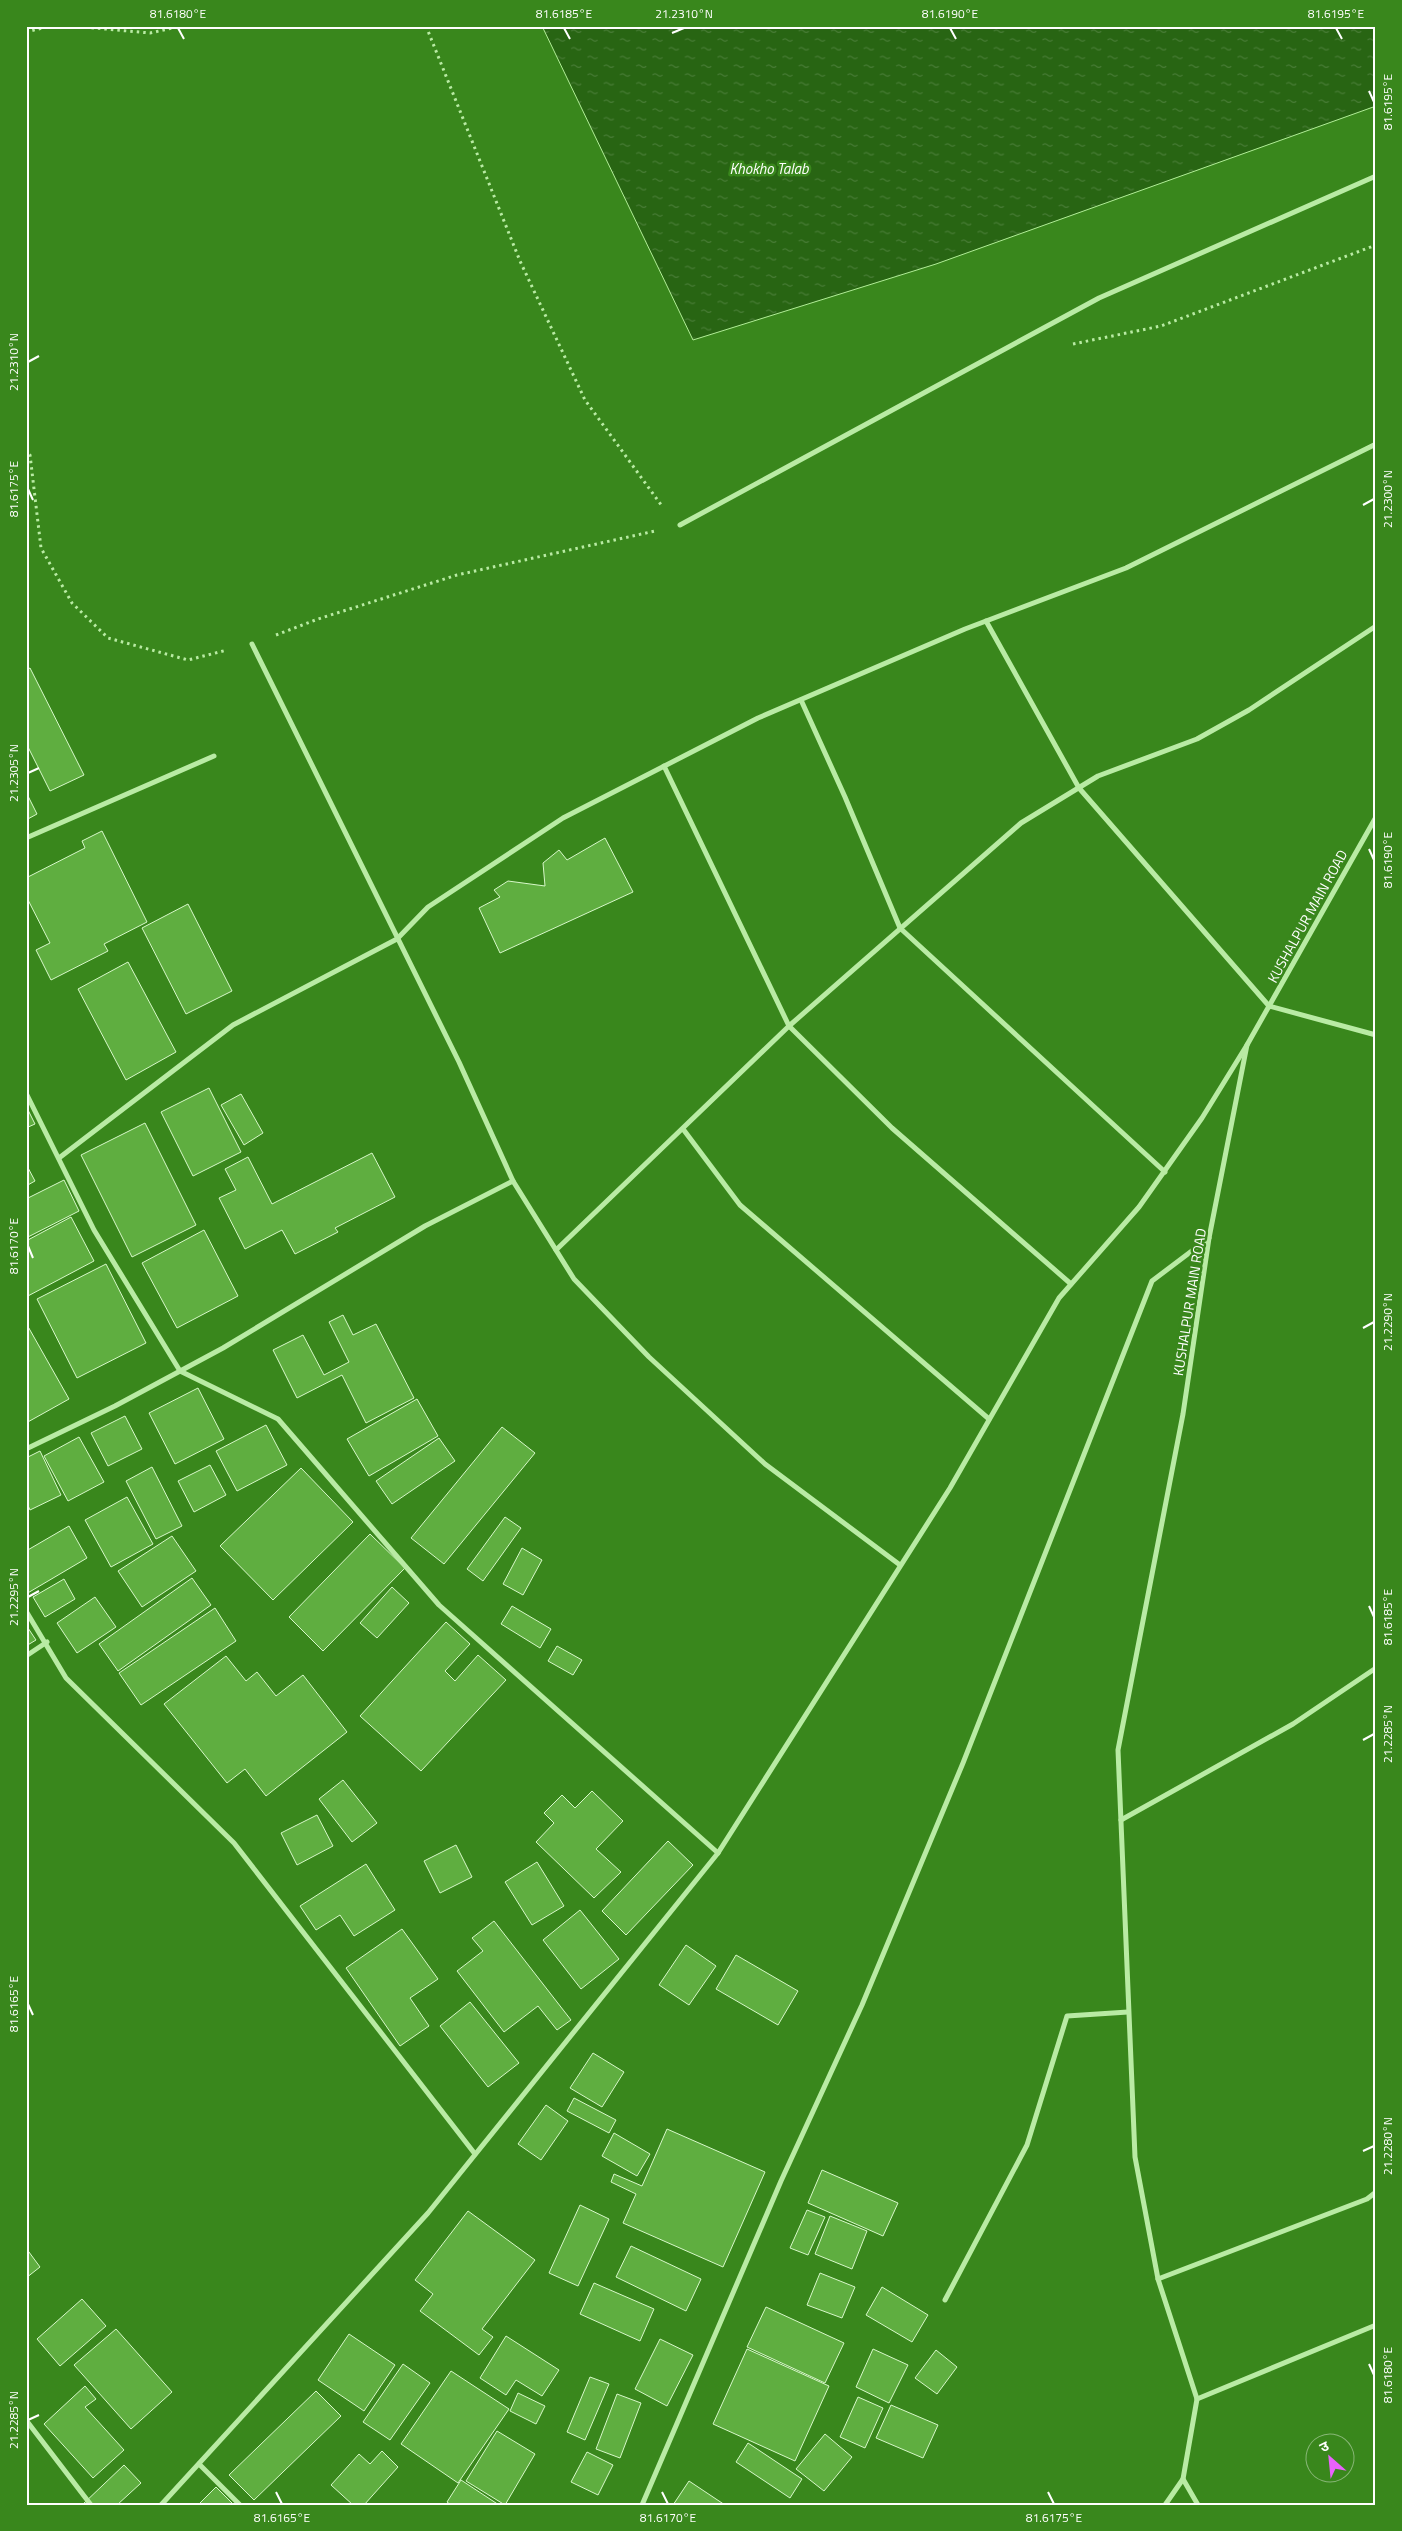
<svg xmlns="http://www.w3.org/2000/svg" width="1402" height="2531" font-family="'Titillium Web','Noto Sans Devanagari',sans-serif">
  <style>
    .water { fill: url(#water-ripples); stroke: #b1ed97 }
    .building { fill: #5fae40; stroke: #d7f8c9 }
    .lines { fill: none; stroke-linecap: round; stroke-linejoin: round }
    .path { stroke: #b9eba4; stroke-width: 3; stroke-dasharray: 2.5 4; stroke-linecap: butt }
    .minor { stroke: #b9eba4; stroke-width: 5 }
    .ticks { fill: none; stroke: #fff; stroke-width: 2 }
    .labels { text-anchor: middle; dominant-baseline: central; stroke-width: 5; stroke-linejoin: round; paint-order: stroke }
    .street-label { font-size: 14px; fill: #fff; stroke: #39871c }
    .water-label { font-size: 15px; font-style: italic; fill: #fff; stroke: #39871c }
    .neatline { fill: none; stroke: #fff; stroke-width: 2 }
    .ticks-label { font-size: 12px; text-anchor: middle; fill: #fff }
  </style>
  <defs>
    <pattern id="water-ripples" width="26" height="14" patternUnits="userSpaceOnUse" patternTransform="scale(1.25)"><rect width="26" height="14" fill="#286513"/><path d="M2 4q2-2 4 0t4 0M15 11q2-2 4 0t4 0" fill="none" stroke="#487c36"/></pattern>
  </defs>
  <rect width="100%" height="100%" fill="#39871c"/>
  <!-- water -->
  <polygon class="water" points="542,26 1376,26 1376,106 936,264 693,340"/>
  <!-- building -->
  <g class="building">
    <polygon points="30,668 84,775 50,791 26,743 26,670"/>
    <polygon points="26,792 37,814 26,820"/>
    <polygon points="102,831 147,922 104,944 108,951 51,980 36,950 50,943 26,896 26,878 85,848 82,841"/>
    <polygon points="605,838 633,892 500,953 479,908 500,897 494,890 508,881 545,886 543,863 559,850 567,860"/>
    <polygon points="188,904 232,991 186,1014 142,928"/>
    <polygon points="128,962 176,1052 126,1080 78,989"/>
    <polygon points="209,1088 241,1152 193,1176 161,1112"/>
    <polygon points="241,1094 263,1133 244,1145 221,1105"/>
    <polygon points="26,1106 35,1124 26,1128"/>
    <polygon points="145,1123 196,1225 132,1257 81,1155"/>
    <polygon points="372,1153 395,1197 335,1228 338,1232 295,1254 282,1230 245,1249 219,1198 236,1190 225,1169 248,1157 272,1204"/>
    <polygon points="26,1164 35,1181 26,1186"/>
    <polygon points="64,1180 79,1211 26,1238 26,1199"/>
    <polygon points="71,1217 94,1261 26,1297 26,1241"/>
    <polygon points="204,1230 238,1296 177,1328 142,1263"/>
    <polygon points="106,1264 146,1343 77,1378 37,1299"/>
    <polygon points="343,1315 353,1335 376,1324 414,1398 366,1423 342,1375 297,1398 273,1350 303,1335 324,1375 349,1362 329,1322"/>
    <polygon points="26,1323 69,1399 26,1423"/>
    <polygon points="198,1388 224,1439 175,1464 149,1413"/>
    <polygon points="417,1399 438,1436 369,1476 347,1439"/>
    <polygon points="125,1416 142,1449 108,1466 91,1433"/>
    <polygon points="266,1425 287,1465 237,1491 216,1451"/>
    <polygon points="502,1427 535,1453 444,1564 411,1538"/>
    <polygon points="79,1437 104,1482 68,1501 44,1456"/>
    <polygon points="439,1438 455,1461 392,1504 376,1481"/>
    <polygon points="40,1451 61,1495 30,1510 26,1501 26,1458"/>
    <polygon points="210,1465 226,1495 194,1512 178,1481"/>
    <polygon points="152,1467 182,1526 156,1539 126,1481"/>
    <polygon points="301,1468 353,1522 273,1600 220,1546"/>
    <polygon points="127,1497 153,1544 111,1567 85,1520"/>
    <polygon points="505,1517 521,1528 483,1581 467,1569"/>
    <polygon points="69,1526 87,1558 26,1594 26,1551"/>
    <polygon points="370,1534 405,1568 323,1651 289,1617"/>
    <polygon points="172,1536 196,1571 142,1607 118,1571"/>
    <polygon points="522,1548 542,1560 523,1595 503,1584"/>
    <polygon points="192,1578 211,1605 118,1671 99,1644"/>
    <polygon points="64,1579 75,1599 45,1617 33,1597"/>
    <polygon points="392,1587 409,1603 377,1638 360,1623"/>
    <polygon points="95,1597 116,1627 77,1653 57,1623"/>
    <polygon points="512,1606 551,1629 540,1648 501,1624"/>
    <polygon points="215,1608 236,1641 141,1705 119,1673"/>
    <polygon points="446,1622 470,1644 445,1671 455,1681 478,1655 506,1680 421,1771 360,1716"/>
    <polygon points="26,1625 36,1640 26,1646"/>
    <polygon points="557,1646 582,1660 573,1675 548,1661"/>
    <polygon points="226,1656 246,1681 257,1672 276,1696 303,1675 347,1732 266,1796 245,1769 227,1783 164,1704"/>
    <polygon points="343,1780 377,1823 352,1842 319,1799"/>
    <polygon points="592,1791 623,1821 596,1849 621,1872 594,1898 536,1842 554,1823 544,1813 562,1795 575,1808"/>
    <polygon points="317,1815 333,1846 297,1865 281,1833"/>
    <polygon points="668,1841 693,1865 626,1935 602,1911"/>
    <polygon points="456,1845 472,1877 440,1893 424,1861"/>
    <polygon points="537,1862 564,1906 532,1925 505,1882"/>
    <polygon points="366,1864 395,1910 354,1936 340,1915 316,1930 300,1906"/>
    <polygon points="580,1910 619,1959 581,1989 543,1940"/>
    <polygon points="494,1921 571,2020 557,2030 538,2006 504,2032 457,1971 483,1951 472,1938"/>
    <polygon points="402,1929 438,1979 410,1998 429,2026 400,2046 346,1968"/>
    <polygon points="686,1945 716,1966 689,2005 659,1985"/>
    <polygon points="736,1955 798,1991 778,2025 716,1989"/>
    <polygon points="470,2002 519,2063 488,2087 440,2026"/>
    <polygon points="593,2053 624,2072 602,2107 570,2088"/>
    <polygon points="574,2098 616,2120 609,2133 567,2111"/>
    <polygon points="546,2105 568,2121 541,2160 518,2144"/>
    <polygon points="667,2129 765,2172 723,2267 623,2223 636,2194 611,2182 614,2174 642,2186"/>
    <polygon points="614,2133 650,2154 637,2176 602,2156"/>
    <polygon points="822,2170 898,2203 883,2236 808,2203"/>
    <polygon points="580,2205 609,2219 578,2286 549,2273"/>
    <polygon points="807,2210 825,2217 808,2255 790,2248"/>
    <polygon points="468,2211 535,2260 482,2329 493,2337 479,2355 420,2311 433,2294 415,2280"/>
    <polygon points="830,2216 867,2231 852,2269 815,2254"/>
    <polygon points="631,2246 701,2279 686,2311 616,2277"/>
    <polygon points="26,2248 40,2267 26,2278"/>
    <polygon points="820,2273 855,2287 842,2318 807,2305"/>
    <polygon points="594,2283 654,2309 640,2341 580,2314"/>
    <polygon points="882,2287 928,2315 912,2342 866,2315"/>
    <polygon points="82,2299 106,2326 60,2366 37,2339"/>
    <polygon points="766,2307 844,2343 825,2383 747,2347"/>
    <polygon points="116,2329 172,2392 131,2429 74,2365"/>
    <polygon points="349,2334 395,2365 364,2411 318,2380"/>
    <polygon points="506,2336 559,2370 542,2396 516,2380 506,2395 480,2378"/>
    <polygon points="660,2339 693,2355 667,2406 635,2389"/>
    <polygon points="747,2349 829,2386 795,2461 713,2424"/>
    <polygon points="873,2349 908,2365 889,2403 856,2387"/>
    <polygon points="936,2350 957,2367 937,2394 915,2378"/>
    <polygon points="403,2364 430,2383 390,2440 363,2422"/>
    <polygon points="451,2371 509,2409 458,2483 401,2444"/>
    <polygon points="590,2377 609,2384 585,2440 567,2432"/>
    <polygon points="85,2386 96,2399 85,2407 124,2450 93,2478 44,2424"/>
    <polygon points="316,2391 341,2416 254,2500 229,2475"/>
    <polygon points="518,2393 545,2406 536,2424 510,2411"/>
    <polygon points="617,2394 641,2403 620,2458 596,2449"/>
    <polygon points="858,2397 883,2408 865,2448 840,2437"/>
    <polygon points="891,2405 938,2425 923,2458 876,2438"/>
    <polygon points="497,2431 535,2454 505,2505 466,2481"/>
    <polygon points="825,2434 852,2457 824,2491 796,2469"/>
    <polygon points="748,2443 802,2479 790,2498 736,2462"/>
    <polygon points="382,2451 398,2467 364,2505 353,2505 331,2485 359,2454 370,2464"/>
    <polygon points="587,2452 613,2465 598,2495 571,2482"/>
    <polygon points="124,2465 141,2483 117,2505 82,2505"/>
    <polygon points="461,2480 499,2505 451,2505 447,2502"/>
    <polygon points="689,2481 725,2505 673,2505"/>
    <polygon points="216,2487 234,2505 198,2505"/>
  </g>
  <g class="lines">
    <!-- path -->
    <g class="path">
      <polyline points="72,26 150,33 182,26"/>
      <polyline points="426,26 520,261 585,400 662,506"/>
      <polyline points="26,32 51,26"/>
      <polyline points="1073,344 1161,326 1376,245"/>
      <polyline points="26,449 30,455 41,548 72,603 108,638 188,660 227,650"/>
      <polyline points="276,635 318,619 457,575 655,531"/>
    </g>
    <!-- minor -->
    <g class="minor">
      <polyline points="680,525 1099,298 1376,176"/>
      <polyline points="986,621 1079,788 1269,1006 1376,1035"/>
      <polyline points="252,644 459,1062 513,1181 574,1279 649,1357 765,1464 900,1565"/>
      <polyline points="801,700 845,797 900,928 1165,1172"/>
      <polyline points="664,766 789,1026 892,1128 1071,1284"/>
      <polyline points="26,838 214,756"/>
      <polyline points="26,1093 94,1230 180,1371 278,1419 439,1605 718,1853"/>
      <polyline points="683,1129 740,1205 989,1419"/>
      <polyline points="59,1158 233,1025 397,939 428,907 563,818 758,718 965,629 1126,568 1376,444"/>
      <polyline points="556,1250 789,1026 1021,823 1098,776 1197,739 1249,710 1376,626"/>
      <polyline points="26,1449 115,1406 223,1348 425,1226 513,1181"/>
      <polyline points="26,1611 66,1678 234,1843 475,2154"/>
      <polyline points="26,1656 47,1642"/>
      <polyline points="1121,1820 1293,1724 1376,1668"/>
      <polyline points="1158,2279 1367,2199 1376,2192"/>
      <polyline points="945,2300 1027,2145 1067,2016 1128,2012"/>
      <polyline points="1197,2399 1376,2325"/>
      <polyline points="26,2420 91,2505"/>
      <polyline points="199,2464 240,2505"/>
      <polyline points="161,2505 428,2213 718,1853 950,1488 1059,1298 1139,1207 1202,1118 1247,1045"/>
      <polyline points="642,2505 781,2181 862,2005 963,1763 1152,1281 1209,1238"/>
      <polyline points="1165,2505 1183,2479"/>
      <polyline points="1198,2505 1183,2479 1197,2399 1158,2279 1135,2157 1118,1750 1183,1414 1209,1238 1247,1045 1376,817"/>
    </g>
  </g>
  <!-- ticks -->
  <path class="ticks" d="M178,28l6,11M564,28l6,11M950,28l6,11M1336,28l6,11M672,33l12,-5M1369,91l5,11M28,362l11,-6M28,489l5,11M1363,505l11,-6M28,773l11,-5M1369,849l5,11M28,1246l5,12M1363,1328l11,-6M28,1597l11,-6M1369,1606l5,11M1363,1740l11,-6M28,2004l5,11M1363,2151l11,-5M1369,2364l5,11M28,2420l11,-5M276,2492l6,12M662,2492l6,12M1048,2492l6,12"/>
  <g class="labels">
    <!-- street labels -->
    <g class="street-label">
      <text transform="translate(1307 916) rotate(-61)">KUSHALPUR MAIN ROAD</text>
      <text transform="translate(1189 1302) rotate(-81)">KUSHALPUR MAIN ROAD</text>
    </g>
    <!-- water labels -->
    <g class="water-label">
      <text x="769" y="168">Khokho Talab</text>
    </g>
  </g>
  <!-- border -->
  <rect width="1402" height="2531" fill="none" stroke="#39871c" stroke-width="55"/>
  <!-- north arrow -->
  <g transform="translate(1330 2458) rotate(333)"><circle r="24" fill="#39871c" stroke="#88b777"/>
  <path d="M0-4L9 19L0 12L-9 19Z" fill="#e962fc"/>
  <text y="-8" font-size="14" font-weight="bold" text-anchor="middle" fill="#ffffff">उ</text>
  </g>
  <rect x="28" y="28" width="1346" height="2476" class="neatline"/>
  <g class="ticks-label">
    <text x="178" y="18">81.6180°E</text>
    <text x="564" y="18">81.6185°E</text>
    <text x="684" y="18">21.2310°N</text>
    <text x="950" y="18">81.6190°E</text>
    <text x="1336" y="18">81.6195°E</text>
    <text transform="translate(1388 102) rotate(-90)" y="4">81.6195°E</text>
    <text transform="translate(14 362) rotate(-90)" y="4">21.2310°N</text>
    <text transform="translate(14 489) rotate(-90)" y="4">81.6175°E</text>
    <text transform="translate(1388 499) rotate(-90)" y="4">21.2300°N</text>
    <text transform="translate(14 773) rotate(-90)" y="4">21.2305°N</text>
    <text transform="translate(1388 860) rotate(-90)" y="4">81.6190°E</text>
    <text transform="translate(14 1246) rotate(-90)" y="4">81.6170°E</text>
    <text transform="translate(1388 1322) rotate(-90)" y="4">21.2290°N</text>
    <text transform="translate(14 1597) rotate(-90)" y="4">21.2295°N</text>
    <text transform="translate(1388 1617) rotate(-90)" y="4">81.6185°E</text>
    <text transform="translate(1388 1734) rotate(-90)" y="4">21.2285°N</text>
    <text transform="translate(14 2004) rotate(-90)" y="4">81.6165°E</text>
    <text transform="translate(1388 2146) rotate(-90)" y="4">21.2280°N</text>
    <text transform="translate(1388 2375) rotate(-90)" y="4">81.6180°E</text>
    <text transform="translate(14 2420) rotate(-90)" y="4">21.2285°N</text>
    <text x="282" y="2522">81.6165°E</text>
    <text x="668" y="2522">81.6170°E</text>
    <text x="1054" y="2522">81.6175°E</text>
  </g>
</svg>
